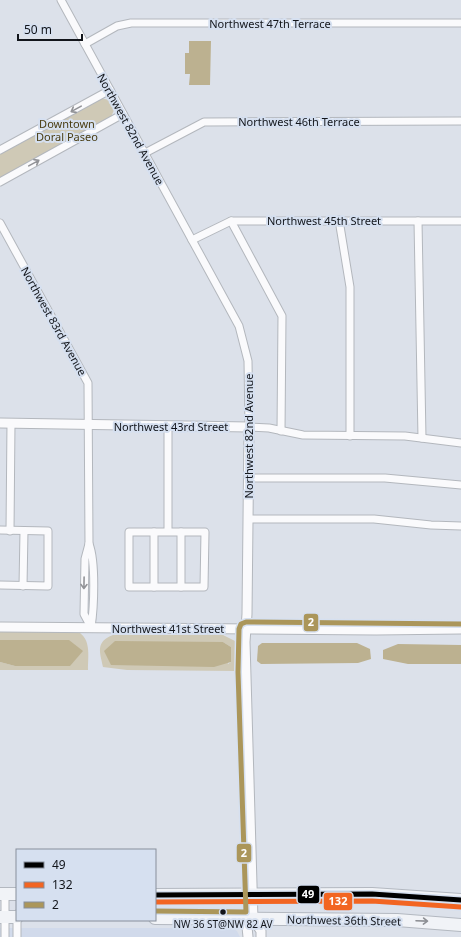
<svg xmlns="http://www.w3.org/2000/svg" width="461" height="937" font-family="'Noto Sans',sans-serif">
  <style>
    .built { fill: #d1daeb }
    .green { fill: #cfc9b6; fill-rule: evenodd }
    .water { fill: #bcb190 }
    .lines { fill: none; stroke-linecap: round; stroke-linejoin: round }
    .minor-casing { stroke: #b3b7bd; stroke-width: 9 }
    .tertiary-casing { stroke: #b3b7bd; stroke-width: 11 }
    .primary-casing { stroke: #b3b8c0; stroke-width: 14 }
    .minor { stroke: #fafafc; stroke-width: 7 }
    .tertiary { stroke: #fafafc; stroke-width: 9 }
    .primary { stroke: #f1f3f7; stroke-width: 12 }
    .bus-1-casing { stroke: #d6e0f0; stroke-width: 8 }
    .bus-2-casing { stroke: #d6e0f0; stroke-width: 8 }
    .bus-3-casing { stroke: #d6e0f0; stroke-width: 8 }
    .bus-1 { stroke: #000; stroke-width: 5 }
    .bus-2 { stroke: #f26522; stroke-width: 5 }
    .bus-3 { stroke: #ab965a; stroke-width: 5 }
    .oneway { stroke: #929397 }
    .oneway2 { stroke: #8d8f94 }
    .bus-dot { fill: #12151b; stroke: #d6e0f0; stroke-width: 1.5 }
    .labels { text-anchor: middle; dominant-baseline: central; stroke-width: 4; stroke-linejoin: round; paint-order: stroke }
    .bus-label { font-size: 10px; fill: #12151b; stroke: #d6e0f0 }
    .street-label { font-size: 11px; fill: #12151b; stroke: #d6e0f0 }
    .park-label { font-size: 11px; fill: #493c11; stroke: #d6e0f0 }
    .line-badge { stroke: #d6e0f0; stroke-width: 1.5 }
    .badge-label { font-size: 11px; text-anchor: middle; font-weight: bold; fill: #fff }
  </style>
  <rect width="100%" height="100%" fill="#dce1ea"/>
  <!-- built -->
  <polygon class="built" points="0,928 231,928 237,931 240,937 0,937"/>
  <!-- green -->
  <g class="green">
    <path d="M100,99c9,-1 12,3 14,11l-3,7 -111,62v-26z"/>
    <path d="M0,630h74c18,6 14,25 14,40h-88v-8l15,4 54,-26h-69z"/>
    <path d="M113,635h110l12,6 1,4 1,26 -110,-1 -24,-3c-3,-15 -8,-25 10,-32zM223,642l8,5v15l-3,2z"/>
  </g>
  <!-- water -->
  <g class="water">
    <polygon points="189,41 211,41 210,85 189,85 190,74 185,74 185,53 189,53"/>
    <polygon points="0,640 69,640 83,651 70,666 15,666 0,662"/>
    <polygon points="115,641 223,642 231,647 231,662 214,667 111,665 104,651"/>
    <polygon points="262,643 357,643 370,649 371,659 358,663 261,664 257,661 258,646"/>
    <polygon points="398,644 461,645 461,664 408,664 383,659 383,650"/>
  </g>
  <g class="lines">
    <!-- minor casing -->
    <g class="minor-casing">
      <g id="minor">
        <polyline points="61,0 239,326 248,361 249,427 269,428 303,435 405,436 461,443"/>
        <polyline points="85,44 117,26 131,23 461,23"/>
        <polyline points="0,150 110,90"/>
        <polyline points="145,153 204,122 461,121"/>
        <polyline points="0,182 123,114"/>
        <polyline points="339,220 350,287 350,436"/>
        <polyline points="231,221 282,316 281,431"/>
        <polyline points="418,221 422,438"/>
        <polyline points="0,223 88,383 89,544 85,559 84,614 91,627"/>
        <polyline points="192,240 231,221 461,221"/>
        <polyline points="248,478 385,478 461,485"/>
        <polyline points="248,519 374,519 431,525 461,526"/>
        <polyline points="0,530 48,531 48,586 0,585"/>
        <polyline points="10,531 11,423"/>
        <polyline points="168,532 129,532 129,587 204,587 205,532 168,532 168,426"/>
        <path d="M89,544c7,18 5,64 2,83"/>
        <polyline points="23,586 24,531"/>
        <polyline points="154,587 154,532"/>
        <polyline points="181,587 181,532"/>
        <polyline points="5,937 5,894"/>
        <polyline points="17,937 17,914"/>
      </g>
    </g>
    <!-- tertiary casing -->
    <g class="tertiary-casing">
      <g id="tertiary">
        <polyline points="0,423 249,427 247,614 245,642 253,919 261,931 261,937"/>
        <polyline points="0,627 376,630 461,629"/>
        <polyline points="248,937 247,927 253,919"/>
      </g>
    </g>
    <!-- primary casing -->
    <g class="primary-casing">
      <g id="primary">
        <polyline points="0,894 17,894"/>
        <polyline points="155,895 372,894 461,900"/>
        <polyline points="0,917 17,917"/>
        <polyline points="155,918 397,920 461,925"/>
      </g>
    </g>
    <!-- minor -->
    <use href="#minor" class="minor"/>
    <!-- tertiary -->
    <use href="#tertiary" class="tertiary"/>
    <!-- primary -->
    <use href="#primary" class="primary"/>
    <!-- bus-1 casing -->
    <g class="bus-1-casing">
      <polyline id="bus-1" points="155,895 372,894 461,900"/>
    </g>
    <!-- bus-2 casing -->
    <g class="bus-2-casing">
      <polyline id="bus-2" points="155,902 372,901 461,907"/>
    </g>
    <!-- bus-3 casing -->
    <g class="bus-3-casing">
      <polyline id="bus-3" points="155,911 246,912 238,672 239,629 241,624 246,622 461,624"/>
    </g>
    <!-- bus-1 -->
    <use href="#bus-1" class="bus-1"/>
    <!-- bus-2 -->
    <use href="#bus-2" class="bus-2"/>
    <!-- bus-3 -->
    <use href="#bus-3" class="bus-3"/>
  </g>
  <!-- one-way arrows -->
  <defs><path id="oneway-shaft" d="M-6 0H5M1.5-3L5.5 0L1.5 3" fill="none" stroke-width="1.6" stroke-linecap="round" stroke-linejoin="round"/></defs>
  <g class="oneway">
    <use href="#oneway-shaft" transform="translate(76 109) rotate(151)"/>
    <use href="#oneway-shaft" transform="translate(34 163) rotate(-29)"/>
    <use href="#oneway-shaft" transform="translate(84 583) rotate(91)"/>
  </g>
  <use class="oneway2" href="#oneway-shaft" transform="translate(422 921) rotate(2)"/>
  <!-- markers -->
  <circle class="bus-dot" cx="223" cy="912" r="3.5"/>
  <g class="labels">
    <!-- bus labels -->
    <g class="bus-label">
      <text x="223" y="924">NW 36 ST@NW 82 AV</text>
    </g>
    <!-- street labels -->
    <g class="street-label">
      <text x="270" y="23">Northwest 47th Terrace</text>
      <text x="299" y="121">Northwest 46th Terrace</text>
      <text transform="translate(131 129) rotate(61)">Northwest 82nd Avenue</text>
      <text x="324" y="220">Northwest 45th Street</text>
      <text transform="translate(54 321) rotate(61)">Northwest 83rd Avenue</text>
      <text x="171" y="426">Northwest 43rd Street</text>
      <text transform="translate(248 436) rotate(-90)">Northwest 82nd Avenue</text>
      <text x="168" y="628">Northwest 41st Street</text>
      <text transform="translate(344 920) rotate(1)">Northwest 36th Street</text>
    </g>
    <!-- park labels -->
    <g class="park-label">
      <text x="67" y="123">Downtown<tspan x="67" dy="13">Doral Paseo</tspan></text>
    </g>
  </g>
  <g class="line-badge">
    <rect x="303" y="613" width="16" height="19" rx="4" fill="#ab965a"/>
    <rect x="236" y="843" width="16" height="20" rx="4" fill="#ab965a"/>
    <rect x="297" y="885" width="23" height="19" rx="4" fill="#000"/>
    <rect x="323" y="892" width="30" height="19" rx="4" fill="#f26522"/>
  </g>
  <g class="badge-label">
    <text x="311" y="626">2</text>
    <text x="244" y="857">2</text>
    <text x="308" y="898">49</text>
    <text x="338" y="905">132</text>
  </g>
  <!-- legend -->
  <rect x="16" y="849" width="140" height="72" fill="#d6e0f0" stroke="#888f9b"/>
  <rect x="24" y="862" width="20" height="6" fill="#000000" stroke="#888f9b"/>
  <text x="52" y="869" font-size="12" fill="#12151b">49</text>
  <rect x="24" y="882" width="20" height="6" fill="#f26522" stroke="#888f9b"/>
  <text x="52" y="889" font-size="12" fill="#12151b">132</text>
  <rect x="24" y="902" width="20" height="6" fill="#ab965a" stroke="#888f9b"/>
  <text x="52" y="909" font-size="12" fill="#12151b">2</text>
  <!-- scale -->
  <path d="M18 34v6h64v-6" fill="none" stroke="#12151b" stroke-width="2"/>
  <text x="24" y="34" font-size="12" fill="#12151b" stroke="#d6e0f0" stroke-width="3" paint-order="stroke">50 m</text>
</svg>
